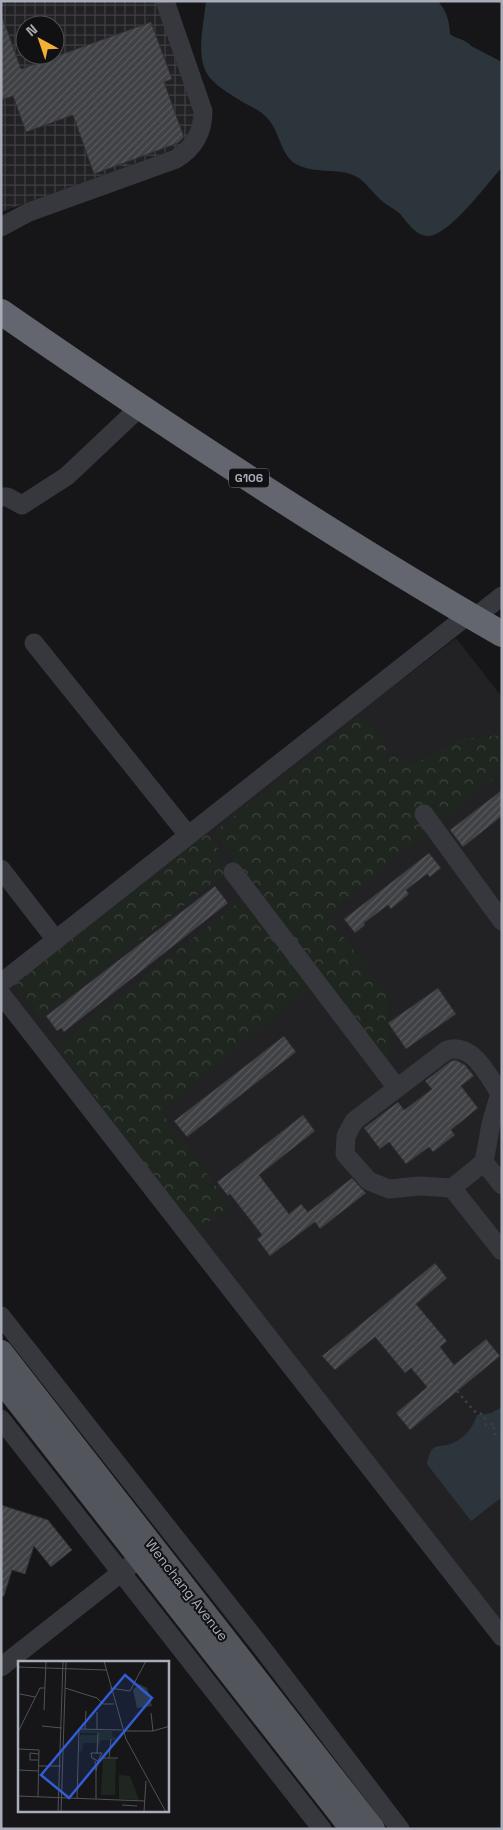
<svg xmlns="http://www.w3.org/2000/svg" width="503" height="1830" font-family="'Space Grotesk',sans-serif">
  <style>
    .built { fill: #222225 }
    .industrial { fill: url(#industrial-grid); fill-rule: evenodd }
    .forest { fill: url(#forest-crowns) }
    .water { fill: #2c353c }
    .building { fill: url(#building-hatch); stroke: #303034 }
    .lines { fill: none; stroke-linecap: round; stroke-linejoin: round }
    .path { stroke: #3d3f44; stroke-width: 2.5; stroke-dasharray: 2.5 4; stroke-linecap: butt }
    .minor { stroke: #37383d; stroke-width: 19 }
    .major { stroke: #53555c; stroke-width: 24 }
    .highway { stroke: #63666e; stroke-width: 26 }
    .labels { text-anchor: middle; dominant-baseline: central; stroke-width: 4; stroke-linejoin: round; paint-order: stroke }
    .shield { fill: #111113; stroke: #7b7e86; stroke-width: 1 }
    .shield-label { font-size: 12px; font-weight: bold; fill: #a8adb8 }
    .street-label { font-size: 14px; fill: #a8adb8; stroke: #111113 }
    .inset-road { fill: none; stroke: #505258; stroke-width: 1 }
    .view { fill: #325cd3; fill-opacity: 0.15; stroke: #325cd3; stroke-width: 2.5 }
    .inset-edge { fill: none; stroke: #a8adb8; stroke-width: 2.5 }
  </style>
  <defs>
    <pattern id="industrial-grid" width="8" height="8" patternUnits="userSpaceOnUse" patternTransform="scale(1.25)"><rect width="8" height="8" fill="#222225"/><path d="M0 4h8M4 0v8" fill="none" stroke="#3f3f43"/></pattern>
    <pattern id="forest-crowns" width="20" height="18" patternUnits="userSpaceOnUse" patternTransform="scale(1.25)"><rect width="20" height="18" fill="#1e261f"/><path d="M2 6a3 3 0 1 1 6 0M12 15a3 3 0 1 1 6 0" fill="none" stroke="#3c433d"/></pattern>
    <pattern id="building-hatch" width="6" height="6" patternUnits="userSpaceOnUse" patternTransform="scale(1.25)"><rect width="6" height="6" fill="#404145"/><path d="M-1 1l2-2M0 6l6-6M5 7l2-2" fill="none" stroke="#595a5e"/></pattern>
  </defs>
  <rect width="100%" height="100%" fill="#161618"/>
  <!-- built -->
  <polygon class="built" points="456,638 502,697 502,1623 3,987"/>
  <!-- industrial -->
  <path class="industrial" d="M1,1h156l42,119 -13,25 -185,67zM25,25h30v30h-30z"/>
  <!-- forest -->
  <g class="forest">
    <polygon points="361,716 396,758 414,764 461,739 502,735 502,772 326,915 386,991 388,1009 389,1070 214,832"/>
    <polygon points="208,833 230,869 40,1019 15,984"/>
    <polygon points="244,898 310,988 160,1111 231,1206 195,1231 57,1046"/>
  </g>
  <!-- water -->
  <g class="water">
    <path d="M206,1h232c9,11 11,19 12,33 6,5 16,5 21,12l31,16v105c-14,16 -53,69 -74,69 -13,0 -21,-15 -29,-23 -6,-5 -13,-8 -18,-13 -8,-7 -14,-16 -22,-22 -17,-11 -41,-4 -59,-12 -18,-7 -19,-29 -29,-43 -8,-12 -18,-15 -30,-22 -9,-6 -20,-12 -28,-20 -20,-17 -9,-56 -7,-80z"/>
    <path d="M502,1407v90l-31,24 -44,-57c1,-6 3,-14 8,-17 4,-2 9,-1 12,-2 15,-4 25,-15 30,-30l14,-2z"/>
  </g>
  <!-- building -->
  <g class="building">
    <polygon points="1,19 3,19 21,69 151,22 172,79 164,82 184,137 178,143 94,174 73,115 26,132 13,96 1,100"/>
    <polygon points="502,790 502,816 463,847 450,830"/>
    <polygon points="429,853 441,868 430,877 427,874 406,890 409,894 391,909 388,905 364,923 365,925 355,933 344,919"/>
    <polygon points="215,886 228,903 64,1032 61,1028 57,1031 46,1016"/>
    <polygon points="438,988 456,1014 406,1049 388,1023"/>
    <polygon points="284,1036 296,1052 187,1137 174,1121"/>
    <polygon points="456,1060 465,1065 474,1076 461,1086 478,1108 451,1130 455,1135 433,1152 429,1147 406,1164 389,1142 380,1149 364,1128 398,1102 404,1110 432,1089 425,1081 451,1061"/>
    <polygon points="303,1115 315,1131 259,1175 289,1214 301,1204 308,1212 352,1178 366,1193 320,1229 315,1222 270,1256 257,1239 262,1235 230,1194 228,1196 217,1182"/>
    <polygon points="435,1263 447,1278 416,1304 447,1341 440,1347 454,1365 486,1339 500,1356 410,1430 396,1413 427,1387 411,1368 405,1373 375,1337 335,1370 322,1356"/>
    <polygon points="1,1505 48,1520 72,1550 51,1567 34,1546 25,1574 12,1570 4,1596 1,1596"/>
  </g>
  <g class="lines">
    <!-- path -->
    <polyline class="path" points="457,1391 474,1411 484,1415 486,1425 494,1424 494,1434 502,1436"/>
    <!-- minor -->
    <g class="minor">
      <path d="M1,227l28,-15 147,-53c18,-11 27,-27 27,-48l-38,-110"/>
      <polyline points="1,497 7,497 22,505 67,476 140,407"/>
      <polyline points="474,618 502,596"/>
      <polyline points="34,643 188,835"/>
      <polyline points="424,814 502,921"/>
      <polyline points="1,869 56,940"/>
      <polyline points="233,872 397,1088"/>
      <polyline points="1,983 468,615"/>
      <polyline points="1,994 502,1637"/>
      <path d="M484,1162l7,-38 9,-31c-12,-17 -27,-51 -53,-43l-93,71 -8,15 -1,18 24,27 20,8 31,-3 32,2 50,63"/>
      <polyline points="452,1188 484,1162 502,1185"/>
      <polyline points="1,1316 263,1649 400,1829"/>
      <polyline points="1,1419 322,1829"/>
      <polyline points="1,1667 132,1564"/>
    </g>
    <!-- major -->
    <g class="major">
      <polyline points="1,1352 373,1829"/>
      <polyline points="1,1380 352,1829"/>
    </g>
    <!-- highway -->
    <path class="highway" d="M1,312c163,113 329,223 501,322"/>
  </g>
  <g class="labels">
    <!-- shield labels -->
    <rect class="shield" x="229" y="468.5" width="40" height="19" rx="4"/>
    <g class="shield-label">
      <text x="249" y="478">G106</text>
    </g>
    <!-- street labels -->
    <g class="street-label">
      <text transform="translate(187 1590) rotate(52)">Wenchang Avenue</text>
    </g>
  </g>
  <!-- overview -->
  <g transform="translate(18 1661)">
    <rect width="151" height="151" fill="#161618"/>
    <path d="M63,69l31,1v5l8,4h-19l-4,11 1,-18h-18zM62,74h17v8h-14l-1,8h-3zM101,114l11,1 9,24 -20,-1z" fill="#1e261f"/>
    <path d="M85,98h13l-1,36h-14z" fill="#1e261f"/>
    <path d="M121,23l8,4 5,18 -15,2 -4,-18z" fill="#2c353c"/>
    <path class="inset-road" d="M86,0l22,78 40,73M0,6l88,3M47,27l32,10 6,6h11M92,27l20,3 16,-30M2,33l15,3M26,49l2,-49M133,52l2,18M24,65l20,2M67,68l1,-18M79,68v-17M105,70h30l17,-5M0,71l22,-44h5M0,88l21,1 -1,47M79,92l1,-20M84,97h16M91,97l2,-19M21,99h-9v-7l9,1M77,100l1,10 2,-10 -6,-3 -1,-5h11l-4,8M21,105h22M1,109l20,1M0,135l127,5M59,138l2,-70 43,1M78,138v-28M104,144l15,1M40,151l5,-151M43,151l5,-151M126,151l2,-31"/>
    <path class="view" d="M107,14l27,23 -83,100 -28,-23z"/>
    <rect width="151" height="151" class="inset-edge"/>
  </g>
  <!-- border -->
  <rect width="503" height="1830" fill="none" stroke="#a8adb8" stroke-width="5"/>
  <!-- north arrow -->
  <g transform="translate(40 40) rotate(320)"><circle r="24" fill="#111113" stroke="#4d4f55"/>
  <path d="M0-4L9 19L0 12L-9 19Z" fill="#f2b134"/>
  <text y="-8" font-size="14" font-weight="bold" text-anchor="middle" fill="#a8adb8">N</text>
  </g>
</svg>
